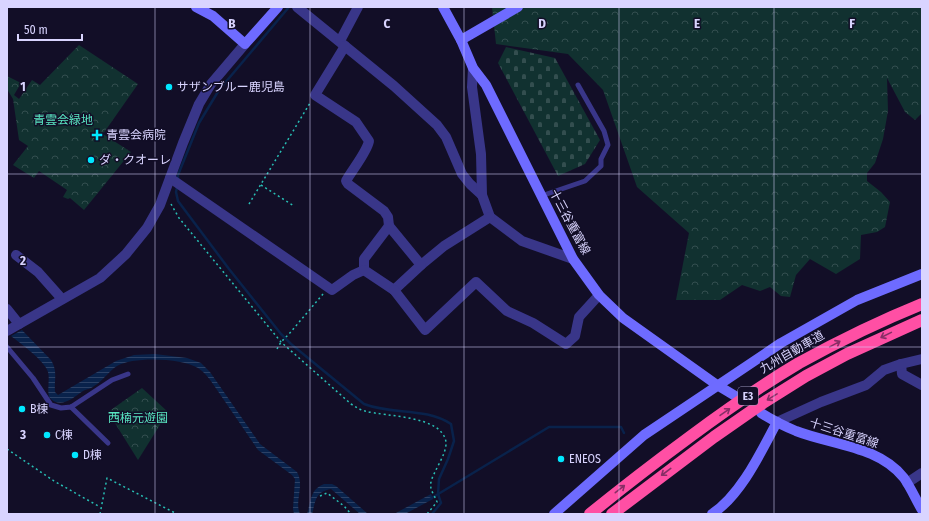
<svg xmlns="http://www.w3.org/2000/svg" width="929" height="521" font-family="'Fira Sans Condensed','Noto Sans JP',sans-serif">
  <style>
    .forest { fill: url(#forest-crowns) }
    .cemetery { fill: url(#cemetery-stones) }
    .water { fill: url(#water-rules) }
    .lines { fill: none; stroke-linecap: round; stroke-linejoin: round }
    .stream { stroke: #09224b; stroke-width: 2.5 }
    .path { stroke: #28bfb5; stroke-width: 1.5; stroke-dasharray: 2 3; stroke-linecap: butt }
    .lane { stroke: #393689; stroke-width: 5 }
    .street { stroke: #393689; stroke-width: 10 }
    .secondary { stroke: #6e6bff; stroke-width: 10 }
    .highway { stroke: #ff4fa4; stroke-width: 12 }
    .oneway { stroke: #882e66 }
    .grid { fill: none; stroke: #d9d4ff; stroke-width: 1; stroke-opacity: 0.55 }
    .poi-dot { fill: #00e7ff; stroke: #120e27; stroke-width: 1.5 }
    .labels { text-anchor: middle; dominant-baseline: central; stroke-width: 3; stroke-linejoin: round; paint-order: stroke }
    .shield { fill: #120e27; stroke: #9d99be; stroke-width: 1 }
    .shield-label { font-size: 11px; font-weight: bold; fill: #d9d4ff }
    .poi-label { font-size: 12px; fill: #d9d4ff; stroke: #120e27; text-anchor: start }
    .park-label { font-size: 12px; fill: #59e6c2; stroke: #120e27 }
    .street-label { font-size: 12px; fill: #d9d4ff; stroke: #120e27 }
    .grid-label { font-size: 13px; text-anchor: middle; font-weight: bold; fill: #d9d4ff; stroke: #120e27; stroke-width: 3; stroke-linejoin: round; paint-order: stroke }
  </style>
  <defs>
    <pattern id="forest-crowns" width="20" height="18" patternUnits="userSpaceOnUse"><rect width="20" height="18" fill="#113130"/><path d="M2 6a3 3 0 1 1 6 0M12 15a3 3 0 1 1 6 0" fill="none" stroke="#334e4f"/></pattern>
    <pattern id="cemetery-stones" width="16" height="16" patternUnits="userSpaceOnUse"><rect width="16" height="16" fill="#113130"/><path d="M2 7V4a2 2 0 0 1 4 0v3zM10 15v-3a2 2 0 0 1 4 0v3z" fill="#334e4f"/></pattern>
    <pattern id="water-rules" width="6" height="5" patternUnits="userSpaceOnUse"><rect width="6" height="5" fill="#09224b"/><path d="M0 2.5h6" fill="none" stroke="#2c4166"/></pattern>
  </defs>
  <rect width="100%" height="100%" fill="#120e27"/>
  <!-- forest -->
  <g class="forest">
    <polygon points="492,7 922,7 922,113 915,120 905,112 887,78 888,111 883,139 875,163 867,173 867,181 881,192 890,202 885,227 877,232 861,235 860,259 836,274 810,259 796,275 790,297 781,296 770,287 760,291 742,285 720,300 676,300 689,233 637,187 603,90 568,54 496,44"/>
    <polygon points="79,45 138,84 103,134 131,152 84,210 70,198 68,199 63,197 67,190 39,171 34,178 13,165 28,146 19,140 13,99 7,89 7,76 21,83 14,95 19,99 32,80 40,85"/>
    <polygon points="142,388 168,412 138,460 108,412"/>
  </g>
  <!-- cemetery -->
  <polygon class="cemetery" points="506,47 555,58 600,140 585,164 558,176 498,63"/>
  <!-- water -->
  <g class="water">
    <path d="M22,330l29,30c7,12 3,19 4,32l3,3 58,-34 18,-6 21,-1 32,4 14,5 9,9 50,72 37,28c8,14 -3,29 3,42h-6l-1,-5 2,-30 -3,-4 -34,-25 -45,-66c-4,-6 -9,-12 -15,-16 -15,-10 -65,-12 -81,-2 -8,5 -14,15 -23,20 -3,3 -7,3 -11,5 -10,7 -23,19 -34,6 -2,-8 1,-18 -1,-25 -3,-11 -28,-29 -37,-36z"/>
    <path d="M324,484h8l4,2 32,28h-8l-29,-25c-16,3 -15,11 -19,25h-5c4,-12 3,-25 17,-30z"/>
    <polygon points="431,494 433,499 405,514 394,514"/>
  </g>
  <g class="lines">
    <!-- stream -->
    <g class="stream">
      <polyline points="178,180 178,175 199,123 219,90 289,7"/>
      <path d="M177,187l-1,5 2,9 51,68 52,65 10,10 73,60c28,11 61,3 87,20l3,17 -6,18 -9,20 -1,15 3,9 -9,11"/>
      <polyline points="430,499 549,427 621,427 624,433"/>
    </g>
    <!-- path -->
    <g class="path">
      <polyline points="261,185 294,206"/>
      <path d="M171,204l8,14 102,124 70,62c5,3 9,6 14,7 21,6 77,4 81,31 1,12 -13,30 -15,40 -2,7 4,14 6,20l-10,12"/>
      <polyline points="249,204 310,103"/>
      <polyline points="277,349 281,342 289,334 323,294"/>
      <polyline points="7,449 54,481 100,507"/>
      <polyline points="320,496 327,493 344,506 351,514"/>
      <polyline points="100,514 107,478 177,514"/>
    </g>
    <!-- lane -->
    <g class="lane">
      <polyline points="541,196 585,181 601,166 601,159 608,145 604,131 578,85"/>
      <polyline points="7,347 33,378 51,405 61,408 71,407 112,380 128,374"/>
      <polyline points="71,407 108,443"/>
    </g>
    <!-- street -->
    <g class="street">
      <polyline points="297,7 394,86 437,125 446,137 462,174 470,184 482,195"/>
      <polyline points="340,41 358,7"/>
      <path d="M345,46l-30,49 41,27 13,19c-2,11 -17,29 -23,40l2,3 36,27 4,6 1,9"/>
      <polyline points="473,68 472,87 481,154 482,195 490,217 522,241 573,259"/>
      <polyline points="170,178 332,290 353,275 364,270 364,259 389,226 421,265 444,246 490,217"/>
      <polyline points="16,255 38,272 62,299"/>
      <polyline points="364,270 394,290 421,265"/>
      <polyline points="394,290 425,330 476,282 507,311 533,323 566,344 575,336 579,317 599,295"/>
      <polyline points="7,309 19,324"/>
      <polyline points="7,331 100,278 126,254 147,228 160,205 183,143 199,104 211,84 245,44"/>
      <polyline points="901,364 902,374 922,385"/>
      <polyline points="777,422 821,402 866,385 884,370 901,364 922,359"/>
      <polyline points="907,483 922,473"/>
    </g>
    <!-- secondary -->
    <g class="secondary">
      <polyline points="196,7 213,16 245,44 278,7"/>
      <polyline points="443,7 461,40 473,68 486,85 573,259 599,295 623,318 717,385 737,397"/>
      <polyline points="461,40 518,7"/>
      <path d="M761,413c11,7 23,13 35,18 36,14 83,15 108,47 7,10 12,22 18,32"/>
      <polyline points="554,514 644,435 781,343 857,300 922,274"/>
      <path d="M712,514c29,-19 49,-62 65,-92"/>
    </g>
    <!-- highway -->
    <g class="highway">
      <path d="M590,514c33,-27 67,-53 101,-78 35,-26 71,-51 108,-73 40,-22 81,-42 123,-59"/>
      <polyline points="612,514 714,437 763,403 806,376 847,354 922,320"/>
    </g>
  </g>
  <!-- one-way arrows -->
  <defs><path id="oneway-shaft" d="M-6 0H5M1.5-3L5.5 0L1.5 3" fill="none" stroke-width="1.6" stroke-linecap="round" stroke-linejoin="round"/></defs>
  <g class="oneway">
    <use href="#oneway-shaft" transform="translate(886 335) rotate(154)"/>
    <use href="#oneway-shaft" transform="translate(835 344) rotate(-29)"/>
    <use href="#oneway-shaft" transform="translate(772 397) rotate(148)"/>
    <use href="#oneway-shaft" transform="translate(725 412) rotate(-35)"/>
    <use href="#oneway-shaft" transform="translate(666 472) rotate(143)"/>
    <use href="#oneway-shaft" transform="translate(620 489) rotate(-38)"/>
  </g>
  <!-- grid -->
  <path class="grid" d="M155,7v507M310,7v507M464,7v507M619,7v507M774,7v507M7,174h915M7,347h915"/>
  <!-- markers -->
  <g class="poi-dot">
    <circle cx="169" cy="87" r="4"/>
    <path d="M95 129h4v4h4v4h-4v4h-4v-4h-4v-4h4z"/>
    <circle cx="91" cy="160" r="4"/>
    <circle cx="22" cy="409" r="4"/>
    <circle cx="47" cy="435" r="4"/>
    <circle cx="75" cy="455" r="4"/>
    <circle cx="561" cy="459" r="4"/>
  </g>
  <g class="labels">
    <!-- shield labels -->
    <rect class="shield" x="738" y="387" width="20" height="18" rx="3"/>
    <g class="shield-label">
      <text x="748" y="396">E3</text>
    </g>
    <!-- poi labels -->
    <g class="poi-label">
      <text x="177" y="87">サザンブルー鹿児島</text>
      <text x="106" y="135">青雲会病院</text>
      <text x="99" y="160">ダ・クオーレ</text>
      <text x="30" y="409">B棟</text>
      <text x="55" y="435">C棟</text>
      <text x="83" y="455">D棟</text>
      <text x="569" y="459">ENEOS</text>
    </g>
    <!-- park labels -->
    <g class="park-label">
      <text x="63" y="120">青雲会緑地</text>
      <text x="138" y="418">西楠元遊園</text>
    </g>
    <!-- street labels -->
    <g class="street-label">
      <text transform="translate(570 222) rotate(62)">十三谷重富線</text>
      <text transform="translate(792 352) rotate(-30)">九州自動車道</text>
      <text transform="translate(844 433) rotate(18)">十三谷重富線</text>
    </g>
  </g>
  <g class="grid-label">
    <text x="232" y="28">B</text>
    <text x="387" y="28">C</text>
    <text x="542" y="28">D</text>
    <text x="697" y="28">E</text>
    <text x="852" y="28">F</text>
    <text x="23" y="91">1</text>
    <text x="23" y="265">2</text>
    <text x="23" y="439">3</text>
  </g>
  <!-- border -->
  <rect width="929" height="521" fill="none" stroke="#d9d4ff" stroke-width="16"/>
  <!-- scale -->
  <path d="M18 34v6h64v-6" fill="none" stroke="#d9d4ff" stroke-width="2"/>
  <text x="24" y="34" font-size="12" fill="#d9d4ff" stroke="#120e27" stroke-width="3" paint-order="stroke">50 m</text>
</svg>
